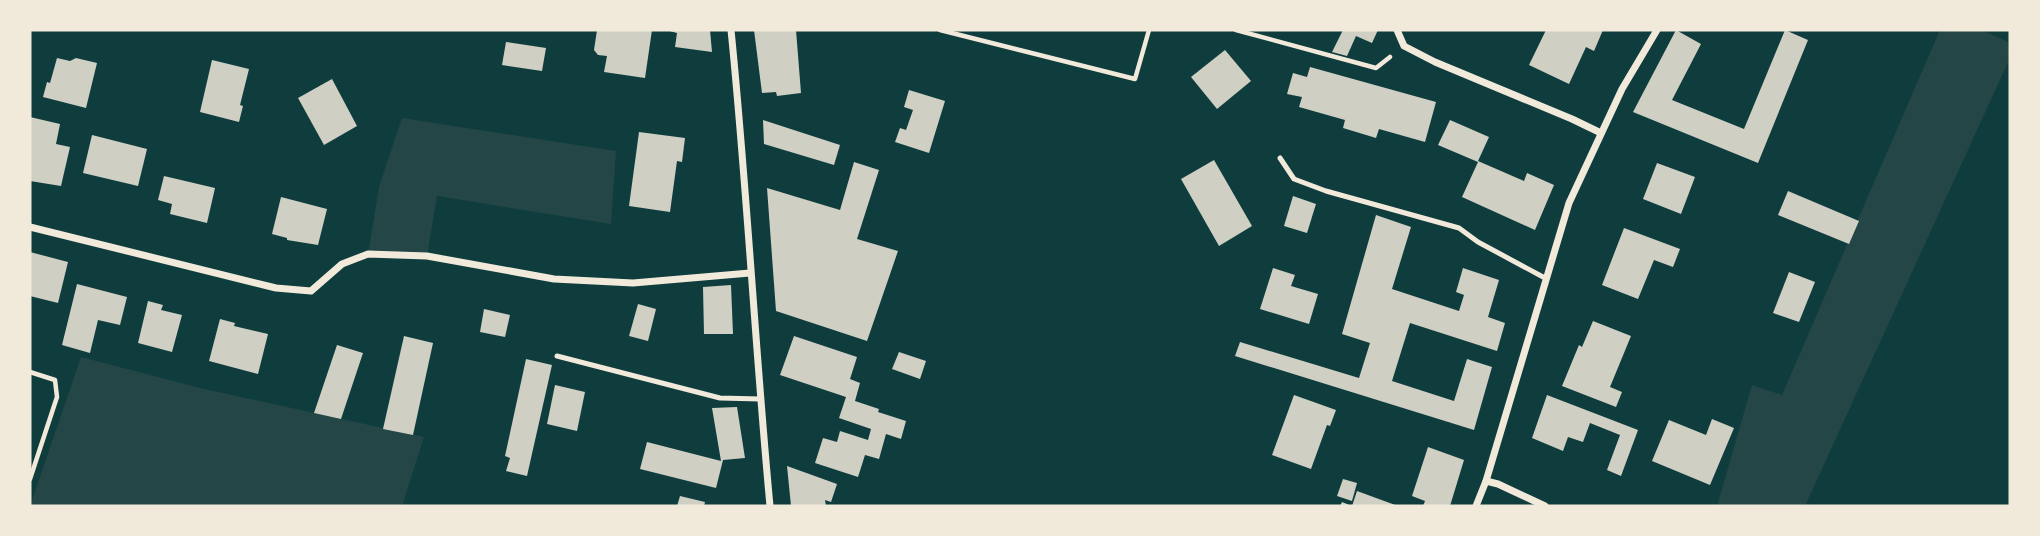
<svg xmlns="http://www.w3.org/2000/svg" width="2040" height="536" font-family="'Exo 2',sans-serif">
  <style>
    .green { fill: #244646 }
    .building { fill: #cfcfc3 }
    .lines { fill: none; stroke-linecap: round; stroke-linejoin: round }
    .path { stroke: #f1e9da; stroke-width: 4.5 }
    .service { stroke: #f1e9da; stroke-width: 5 }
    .minor { stroke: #f1e9da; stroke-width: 7 }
  </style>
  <rect width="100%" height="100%" fill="#0f3d3e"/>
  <!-- green -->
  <g class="green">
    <polygon points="1940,30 1982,30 2010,43 2010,58 1805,506 1717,506 1752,385 1782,395"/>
    <polygon points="402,118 616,151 611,224 437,196 427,256 368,254 379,187"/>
    <polygon points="81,357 200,388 424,437 402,506 30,506"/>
  </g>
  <!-- building -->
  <g class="building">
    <polygon points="597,30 652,30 645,78 604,72 607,56 598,55 594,50"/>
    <polygon points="666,30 710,30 712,52 675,47 677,33"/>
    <polygon points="754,30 796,30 801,93 777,96 776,92 762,93"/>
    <polygon points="1343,30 1378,30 1372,43 1356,36 1347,56 1332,52"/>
    <polygon points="1546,30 1603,30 1594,51 1586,47 1569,84 1529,65"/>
    <polygon points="1676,30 1701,44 1672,100 1744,129 1785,30 1808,40 1758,163 1633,112"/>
    <polygon points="506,42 546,48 542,71 502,65"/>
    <polygon points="1225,50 1251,81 1217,109 1191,77"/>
    <polygon points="57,58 70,61 76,58 97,63 86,108 43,97 47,82 50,83"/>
    <polygon points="212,60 249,69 240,105 243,106 239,122 200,112"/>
    <polygon points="1310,67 1436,102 1425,142 1379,129 1376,138 1343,128 1345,120 1299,107 1302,97 1287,94 1293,73 1307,77"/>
    <polygon points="332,79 357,126 324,145 298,98"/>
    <polygon points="909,90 945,101 929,153 895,142 900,128 906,130 913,110 904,107"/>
    <polygon points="30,117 60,124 56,144 70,147 61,186 30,181"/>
    <polygon points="763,120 840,145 834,165 764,144"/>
    <polygon points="1450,120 1489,137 1478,161 1524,181 1527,173 1554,185 1535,230 1462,197 1478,162 1438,145"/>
    <polygon points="639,132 685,138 682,162 677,161 670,212 629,206"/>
    <polygon points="92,135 147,149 138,186 83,173"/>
    <polygon points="1214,160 1252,226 1219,246 1181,179"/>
    <polygon points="854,162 879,170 857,239 898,251 867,341 776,311 767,188 840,210"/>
    <polygon points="1657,163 1695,177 1681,214 1643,199"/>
    <polygon points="164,176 215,188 207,223 170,214 172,204 158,200"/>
    <polygon points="1788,191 1859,221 1849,244 1778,215"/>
    <polygon points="1293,196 1316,204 1307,233 1284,226"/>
    <polygon points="281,197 327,209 318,245 287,240 287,238 272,234"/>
    <polygon points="1376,215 1411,227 1392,289 1459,311 1464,295 1456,292 1463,268 1499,280 1488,317 1505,323 1497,351 1410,323 1392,381 1454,401 1467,359 1492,367 1474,430 1235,356 1240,342 1359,378 1370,343 1342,334"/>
    <polygon points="1624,228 1680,249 1673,267 1654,260 1638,299 1602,285"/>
    <polygon points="30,252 68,262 58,303 30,296"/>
    <polygon points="1273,268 1295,275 1291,286 1318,294 1309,324 1260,309"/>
    <polygon points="1789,272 1815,282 1799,322 1773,313"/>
    <polygon points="77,284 127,297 120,325 98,320 90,353 62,345"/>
    <polygon points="731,285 733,334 704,334 703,287"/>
    <polygon points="148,301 163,305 161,310 182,315 172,352 138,343"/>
    <polygon points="638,304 656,309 648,341 629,336"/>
    <polygon points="484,309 510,315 505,337 480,332"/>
    <polygon points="220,319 235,323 234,326 268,334 258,374 209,361"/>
    <polygon points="1593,321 1631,336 1610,387 1622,392 1616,407 1562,386 1579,345 1582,347"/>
    <polygon points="404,336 433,343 413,435 383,429"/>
    <polygon points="794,336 857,357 850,379 860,383 855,401 879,409 878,412 906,421 901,439 886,434 879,459 865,455 858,477 815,463 823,438 837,442 840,431 868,440 871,429 839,418 846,397 780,375"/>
    <polygon points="337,345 363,353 341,419 314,413"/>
    <polygon points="899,352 926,361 920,379 892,369"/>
    <polygon points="526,359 552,365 527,476 506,471 510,458 505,456"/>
    <polygon points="555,385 585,392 577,431 547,424"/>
    <polygon points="1294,395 1336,410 1330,426 1327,425 1311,469 1272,455"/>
    <polygon points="1547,395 1638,430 1621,476 1607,470 1620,435 1590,423 1583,442 1568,437 1563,451 1532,438"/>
    <polygon points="737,407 745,458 723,460 716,488 640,469 647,442 721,461 712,408"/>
    <polygon points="1712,419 1734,428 1710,485 1652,461 1669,420 1706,435"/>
    <polygon points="1428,447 1464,460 1450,506 1423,506 1425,501 1412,496"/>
    <polygon points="787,466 837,484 831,502 825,500 826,506 791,506"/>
    <polygon points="1343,479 1357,483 1352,501 1337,496"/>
    <polygon points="1357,491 1398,506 1340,506 1342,502 1352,506"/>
    <polygon points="680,496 705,502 704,506 677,506"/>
  </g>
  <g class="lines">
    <!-- path -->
    <g class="path">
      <polyline points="940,30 1135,79 1149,30"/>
      <polyline points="1236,30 1376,68 1390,57"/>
      <polyline points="30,372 55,380 57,397 30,479"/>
    </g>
    <!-- service -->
    <g class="service">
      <polyline points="1280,158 1294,179 1326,191 1459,228 1478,242 1545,278"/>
      <polyline points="557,356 720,398 760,399"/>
    </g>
    <!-- minor -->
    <g class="minor">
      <path d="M731,30c16,158 24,317 39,476"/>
      <polyline points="1397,30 1404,46 1435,62 1572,119 1601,133"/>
      <polyline points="30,227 276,288 311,291 342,264 368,254 427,256 554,279 633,283 750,273"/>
      <polyline points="1486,481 1498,484 1545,506"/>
      <polyline points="1476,506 1486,481 1569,203 1622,89 1657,30"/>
    </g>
  </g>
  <!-- border -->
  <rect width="2040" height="536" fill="none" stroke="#f1e9da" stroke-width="63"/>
</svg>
